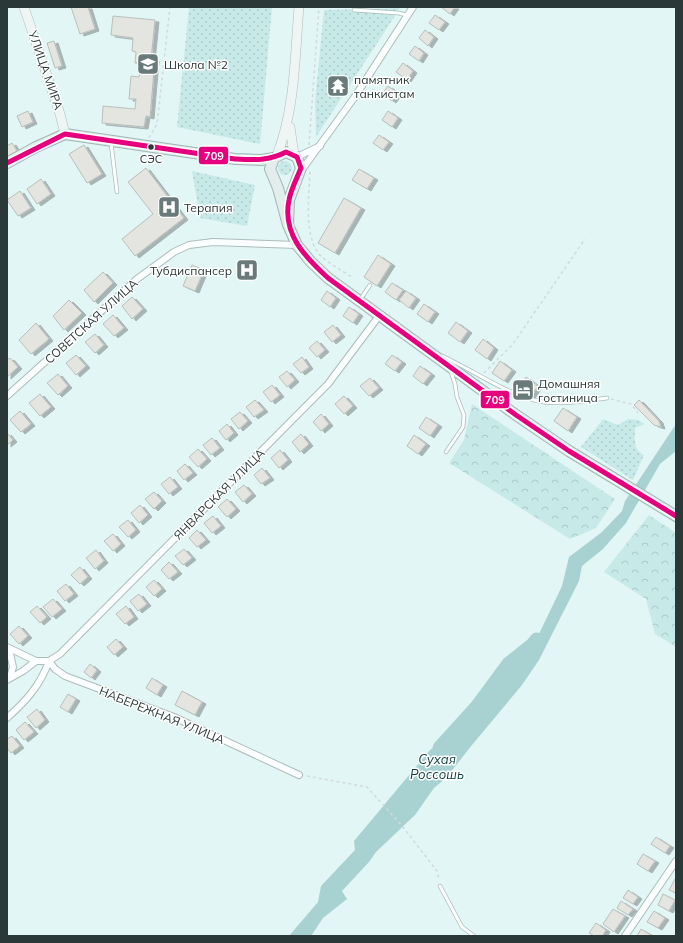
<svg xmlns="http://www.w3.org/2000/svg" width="683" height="943" font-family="Mulish,sans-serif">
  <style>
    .grass { fill: url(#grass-dots) }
    .forest { fill: url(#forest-crowns) }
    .water { fill: #a8d2d1 }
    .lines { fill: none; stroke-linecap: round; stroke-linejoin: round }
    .river { stroke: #a8d2d1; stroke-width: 15 }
    .building { fill: #e4e5e0; stroke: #b9bebb; filter: url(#shadow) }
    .service-casing { stroke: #adbcbb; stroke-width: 4.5 }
    .minor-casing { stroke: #adbcbb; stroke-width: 8 }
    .secondary-casing { stroke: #adbcbb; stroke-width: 10 }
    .primary-casing { stroke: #9fb6b5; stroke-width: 12 }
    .path { stroke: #d3d9d9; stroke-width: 1.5; stroke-dasharray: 3 3; stroke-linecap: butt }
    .service { stroke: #fbfefe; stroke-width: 3 }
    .minor { stroke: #fbfefe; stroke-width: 6 }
    .secondary { stroke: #eff5f5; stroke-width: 9 }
    .primary { stroke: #e2edec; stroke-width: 10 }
    .bus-1-casing { stroke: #fff; stroke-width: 8 }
    .bus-1 { stroke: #e5007d; stroke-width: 5 }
    .bus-dot { fill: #2a3838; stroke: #fff; stroke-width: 1.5 }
    .labels { text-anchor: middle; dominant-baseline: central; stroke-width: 3; stroke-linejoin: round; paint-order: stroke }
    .bus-label { font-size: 11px; fill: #2a3838; stroke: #fff }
    .poi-label { font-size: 12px; fill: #2a3838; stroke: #fff; text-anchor: start }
    .street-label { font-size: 12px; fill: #2a3838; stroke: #fff }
    .water-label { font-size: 13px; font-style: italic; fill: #0c3f3e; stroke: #fff }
    .line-badge { stroke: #fff; stroke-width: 1.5 }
    .badge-label { font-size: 11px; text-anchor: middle; font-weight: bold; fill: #fff }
  </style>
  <defs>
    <pattern id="grass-dots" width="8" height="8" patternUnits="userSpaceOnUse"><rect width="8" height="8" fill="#c7eae9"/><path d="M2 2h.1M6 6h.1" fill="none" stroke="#abc9c9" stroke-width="1.8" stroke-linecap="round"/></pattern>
    <pattern id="forest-crowns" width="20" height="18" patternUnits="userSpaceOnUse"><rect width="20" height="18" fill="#c7eae9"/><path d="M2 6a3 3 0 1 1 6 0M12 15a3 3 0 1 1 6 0" fill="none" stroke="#abc9c9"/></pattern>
    <filter id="shadow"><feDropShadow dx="4" dy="2" stdDeviation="0" flood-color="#0004"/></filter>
  </defs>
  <rect width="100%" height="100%" fill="#e2f6f5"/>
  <!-- grass -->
  <g class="grass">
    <polygon points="189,7 272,7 260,144 177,127"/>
    <polygon points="400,8 316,137 315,101 324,10"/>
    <circle cx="285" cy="168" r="7"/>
    <polygon points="192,171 255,185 247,226 200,218"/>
    <path d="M603,419l15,6 10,-6 10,1 7,4 -10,4c0,11 -2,22 9,27l-11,25 -52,-33z"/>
  </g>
  <!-- forest -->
  <g class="forest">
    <polygon points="472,404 615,499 596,528 570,539 449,463 464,440"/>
    <polygon points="649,515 676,533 676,647 655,634 646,599 604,572"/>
  </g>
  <!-- water -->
  <polygon class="water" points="676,424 676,451 660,464 626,523 603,549 582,566 579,581 539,660 522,685 472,745 446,778 434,788 415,815 376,852 369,862 342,891 347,899 323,918 311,936 289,936 318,902 321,886 355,850 354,841 430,750 460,728 480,715 500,687 503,671 509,664 522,654 538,636 562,586 569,557 602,532 622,511 625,501"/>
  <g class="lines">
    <!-- river -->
    <polyline class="river" points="440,748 478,706 509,664 533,645 537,640"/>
  </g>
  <!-- building -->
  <g class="building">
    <polygon points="71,7 88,7 95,29 80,34"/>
    <polygon points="441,7 455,7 450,14"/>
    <polygon points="435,15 445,22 439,30 429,23"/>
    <polygon points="113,16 155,20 151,59 155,59 150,117 146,116 144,127 102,123 103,106 135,109 136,99 129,99 131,76 139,77 141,64 135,63 136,52 132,51 133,38 111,35"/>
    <polygon points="425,30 434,37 428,46 419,38"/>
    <polygon points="54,41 62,66 55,68 47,43"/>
    <polygon points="415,46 424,53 419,61 409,54"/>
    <polygon points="403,63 413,71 407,80 396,72"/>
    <polygon points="388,86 398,93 392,101 382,94"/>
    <polygon points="28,111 33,122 22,127 17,116"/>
    <polygon points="388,111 398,118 392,127 382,120"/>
    <polygon points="379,135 389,142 383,150 373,143"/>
    <polygon points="12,143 17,151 7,157 7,146"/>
    <polygon points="84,145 102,174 87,183 69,154"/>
    <polygon points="146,168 184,218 135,256 122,239 153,214 128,182"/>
    <polygon points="359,169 374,178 367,189 352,180"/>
    <polygon points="41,179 51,194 37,204 27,189"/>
    <polygon points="20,191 31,208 18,216 7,200"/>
    <polygon points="344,198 361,208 335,253 318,243"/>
    <polygon points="378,255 391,264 377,286 364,277"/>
    <polygon points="192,265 204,270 195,291 183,286"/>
    <polygon points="103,272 113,283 94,302 84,290"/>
    <polygon points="392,283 403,290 396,300 385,292"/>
    <polygon points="327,291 336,298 330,307 321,300"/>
    <polygon points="406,291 416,298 409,308 399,300"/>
    <polygon points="132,297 143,309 132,319 122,306"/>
    <polygon points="69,300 82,313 64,330 53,316"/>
    <polygon points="424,304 435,312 428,322 417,314"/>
    <polygon points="349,307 359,314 353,323 343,316"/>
    <polygon points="113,315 124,328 114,336 103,324"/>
    <polygon points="456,322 468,331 460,342 448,333"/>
    <polygon points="36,323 49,339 31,354 19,340"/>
    <polygon points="333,325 341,335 332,342 324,332"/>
    <polygon points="95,334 104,345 95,353 85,342"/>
    <polygon points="483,339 494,348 487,359 475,350"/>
    <polygon points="317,341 325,350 317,357 309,348"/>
    <polygon points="76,355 86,366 76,375 66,363"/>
    <polygon points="392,355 402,362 395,371 385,364"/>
    <polygon points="302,357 309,367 301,373 293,364"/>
    <polygon points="10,358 18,367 7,377 7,360"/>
    <polygon points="500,361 512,370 504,381 492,373"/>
    <polygon points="420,366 431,374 423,384 413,376"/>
    <polygon points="287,371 295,380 287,387 279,377"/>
    <polygon points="58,374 68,386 58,395 47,383"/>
    <polygon points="526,377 538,386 530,398 518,389"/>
    <polygon points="370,378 379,388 369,396 360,386"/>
    <polygon points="272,385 280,395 271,402 263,392"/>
    <polygon points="40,394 51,407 40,416 29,403"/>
    <polygon points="344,396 353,406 344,414 335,404"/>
    <polygon points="255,400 264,410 254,417 246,407"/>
    <polygon points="639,400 659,421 661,427 654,425 634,405"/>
    <polygon points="563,408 577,417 568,431 554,421"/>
    <polygon points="20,411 31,424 21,432 10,420"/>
    <polygon points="240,412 248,421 239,429 231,419"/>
    <polygon points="321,414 329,424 321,431 313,422"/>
    <polygon points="426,417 438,425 430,436 419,428"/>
    <polygon points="227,424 234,433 226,440 219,431"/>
    <polygon points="7,433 13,440 7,445"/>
    <polygon points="301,434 309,444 300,452 292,442"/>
    <polygon points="414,435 426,444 418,454 407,446"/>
    <polygon points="212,438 220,448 211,455 203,445"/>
    <polygon points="198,449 207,459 198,467 189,457"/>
    <polygon points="280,450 288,460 279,468 271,458"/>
    <polygon points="185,464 193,473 184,480 177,471"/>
    <polygon points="262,468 270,478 261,484 254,475"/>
    <polygon points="170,477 178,487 169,494 161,484"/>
    <polygon points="244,485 252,494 243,502 235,492"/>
    <polygon points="154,492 162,501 154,509 145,499"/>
    <polygon points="227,499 236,509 227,517 218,507"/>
    <polygon points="140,505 148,515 139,523 131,513"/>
    <polygon points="213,516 221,526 212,533 204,523"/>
    <polygon points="128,520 136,530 128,537 119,527"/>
    <polygon points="197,530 206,540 197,547 189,538"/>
    <polygon points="113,534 121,544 113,551 104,541"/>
    <polygon points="184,549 192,558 183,565 175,556"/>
    <polygon points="96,550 104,561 95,569 86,558"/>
    <polygon points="169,562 178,572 169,579 161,570"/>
    <polygon points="80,567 88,577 80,584 71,575"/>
    <polygon points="154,580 162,589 154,596 146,587"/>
    <polygon points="66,584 74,594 65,601 57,591"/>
    <polygon points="139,594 147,604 138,611 130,601"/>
    <polygon points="53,599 62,609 52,617 43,607"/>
    <polygon points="37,606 47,617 40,623 30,612"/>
    <polygon points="126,606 134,617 125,624 116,614"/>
    <polygon points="19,626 28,636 19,644 10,634"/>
    <polygon points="116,639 123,647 114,655 107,647"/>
    <polygon points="90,664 97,670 91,678 84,672"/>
    <polygon points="152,678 163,685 157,695 146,688"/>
    <polygon points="182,691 202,702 195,715 175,705"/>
    <polygon points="68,694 76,699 68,712 60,707"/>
    <polygon points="37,709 45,720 36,728 27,717"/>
    <polygon points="25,722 34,732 24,740 16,730"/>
    <polygon points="12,736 20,746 11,753 7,748 7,739"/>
    <polygon points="656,837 670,846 665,853 651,844"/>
    <polygon points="643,854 655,861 648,871 637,864"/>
    <polygon points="675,879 676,880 676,893 669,890"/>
    <polygon points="628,890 638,897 633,904 623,898"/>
    <polygon points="663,894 675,900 669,911 658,905"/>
    <polygon points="621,901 633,909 628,915 617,908"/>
    <polygon points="613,909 625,916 614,932 603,924"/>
    <polygon points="654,911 665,918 658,928 647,922"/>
    <polygon points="596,923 606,930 603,935 605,936 594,936 589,933"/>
    <polygon points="641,929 651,935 650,936 637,936"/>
  </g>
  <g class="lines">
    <!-- service casing -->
    <g class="service-casing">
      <g id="service">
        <polyline points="354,10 398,13 407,15"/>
        <polyline points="111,143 117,192"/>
        <polyline points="360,300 370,285"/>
        <path d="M442,356c31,14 59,35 92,44 21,6 52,1 73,-2"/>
        <polyline points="446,452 463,427 464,415 457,397 455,384 451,372"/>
        <polyline points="440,886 462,927 474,936"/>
      </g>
    </g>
    <!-- minor casing -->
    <g class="minor-casing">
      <g id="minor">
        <polyline points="297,157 320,146"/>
        <polyline points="301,171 354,98 413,7"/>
        <polyline points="7,396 137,279 174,252 189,245 213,242 297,245"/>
        <polyline points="7,647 36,661 49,661"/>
        <polyline points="9,649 13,667 10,677"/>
        <polyline points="49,661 60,654 328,384 379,316"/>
        <polyline points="49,661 55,669 65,676 174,717 299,775"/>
        <polyline points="7,680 23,671 36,661"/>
        <path d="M7,718c19,-17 33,-32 42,-57"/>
        <polyline points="625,936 676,861"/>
      </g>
    </g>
    <!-- secondary casing -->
    <g class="secondary-casing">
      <g id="secondary">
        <polyline points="24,7 60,114 65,134"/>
        <polyline points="290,127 294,155"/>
        <path d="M277,155c18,-45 18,-100 22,-148"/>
      </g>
    </g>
    <!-- primary casing -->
    <g class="primary-casing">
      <g id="primary">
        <polyline points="7,163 36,147 65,134 235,159 261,160 274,158"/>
        <polyline points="288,225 289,200 301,168 297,157 286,152 274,158 270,169 278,188 288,225 297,245 311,262 328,278 516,415 569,451 676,516"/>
      </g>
    </g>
    <!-- path -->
    <g class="path">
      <polyline points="149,138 157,124 170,7"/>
      <polyline points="309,145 319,7"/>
      <path d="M310,172c-1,24 -7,68 12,85 9,8 21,14 31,21"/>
      <polyline points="484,373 513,344 585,239"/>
      <polyline points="611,399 631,404 638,413"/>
      <polyline points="307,776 367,787 403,827 437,871 439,880"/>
    </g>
    <!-- service -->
    <use href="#service" class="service"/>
    <!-- minor -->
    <use href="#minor" class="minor"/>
    <!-- secondary -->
    <use href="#secondary" class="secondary"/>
    <!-- primary -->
    <use href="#primary" class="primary"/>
    <!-- bus-1 casing -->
    <g class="bus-1-casing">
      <path id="bus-1" d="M7,163l58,-29 170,25c19,1 34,2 51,-7l11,5 4,11c-4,10 -10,21 -12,32 -7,34 16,57 39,78l188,137 53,36 107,65"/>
    </g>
    <!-- bus-1 -->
    <use href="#bus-1" class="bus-1"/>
  </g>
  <!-- icons -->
  <defs>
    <g id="school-square" transform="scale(1.15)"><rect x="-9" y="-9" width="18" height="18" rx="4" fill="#6a7a7a" stroke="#fff"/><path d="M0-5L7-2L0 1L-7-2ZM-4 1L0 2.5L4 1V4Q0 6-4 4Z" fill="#fff"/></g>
    <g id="temple-square" transform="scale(1.15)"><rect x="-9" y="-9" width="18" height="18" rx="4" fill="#6a7a7a" stroke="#fff"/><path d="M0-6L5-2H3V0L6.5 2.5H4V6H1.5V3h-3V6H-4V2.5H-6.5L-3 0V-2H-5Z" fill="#fff"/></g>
    <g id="hospital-square" transform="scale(1.15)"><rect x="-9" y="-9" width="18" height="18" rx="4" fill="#6a7a7a" stroke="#fff"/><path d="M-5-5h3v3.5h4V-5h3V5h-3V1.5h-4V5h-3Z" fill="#fff"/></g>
    <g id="hotel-square" transform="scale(1.15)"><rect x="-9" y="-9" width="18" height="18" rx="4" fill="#6a7a7a" stroke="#fff"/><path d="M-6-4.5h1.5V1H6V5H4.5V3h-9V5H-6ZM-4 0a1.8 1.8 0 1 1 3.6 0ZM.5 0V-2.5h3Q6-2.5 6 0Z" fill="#fff"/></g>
  </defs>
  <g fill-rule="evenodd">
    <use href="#school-square" x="148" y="64"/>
    <use href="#temple-square" x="338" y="86"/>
    <use href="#hospital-square" x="169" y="207"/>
    <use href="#hospital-square" x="247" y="270"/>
    <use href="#hotel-square" x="523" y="390"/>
  </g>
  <!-- markers -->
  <circle class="bus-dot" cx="151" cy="147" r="3.5"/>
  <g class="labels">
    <!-- bus labels -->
    <g class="bus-label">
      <text x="151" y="159">СЭС</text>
    </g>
    <!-- poi labels -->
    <g class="poi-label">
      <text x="164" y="64">Школа №2</text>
      <text x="354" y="79">памятник<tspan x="354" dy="14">танкистам</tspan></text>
      <text x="184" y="207">Терапия</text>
      <text x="232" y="270" text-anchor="end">Тубдиспансер</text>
      <text x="538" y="383">Домашняя<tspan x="538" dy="14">гостиница</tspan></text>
    </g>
    <!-- street labels -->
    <g class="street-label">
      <text transform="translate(46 70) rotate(71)">УЛИЦА МИРА</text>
      <text transform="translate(91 321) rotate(-42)">СОВЕТСКАЯ УЛИЦА</text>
      <text transform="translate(219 494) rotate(-45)">ЯНВАРСКАЯ УЛИЦА</text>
      <text transform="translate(162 715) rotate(22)">НАБЕРЕЖНАЯ УЛИЦА</text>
    </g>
    <!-- water labels -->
    <g class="water-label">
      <text x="437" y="759">Сухая<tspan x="437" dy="15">Россошь</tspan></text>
    </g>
  </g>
  <g class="line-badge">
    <rect x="198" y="146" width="31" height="19" rx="4" fill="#e5007d"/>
    <rect x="480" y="390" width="30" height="19" rx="4" fill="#e5007d"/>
  </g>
  <g class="badge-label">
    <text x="214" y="160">709</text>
    <text x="495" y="404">709</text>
  </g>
  <!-- border -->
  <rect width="683" height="943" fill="none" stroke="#2a3838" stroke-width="16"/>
</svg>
